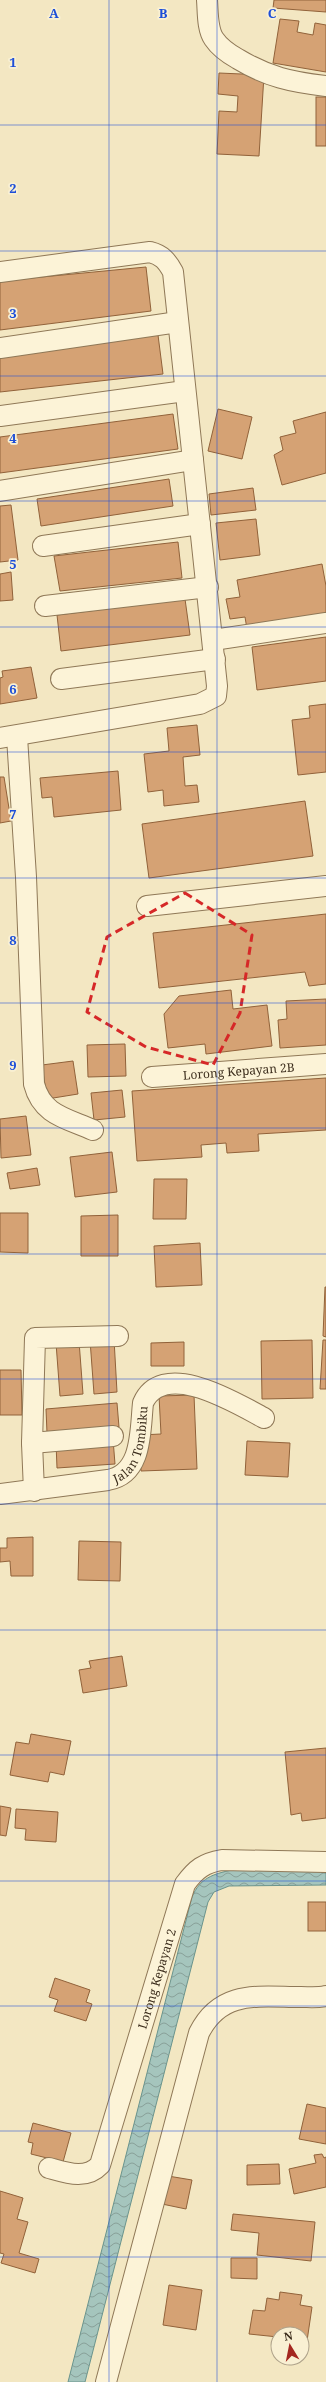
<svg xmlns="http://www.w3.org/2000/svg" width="326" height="2382" font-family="'Noto Serif',serif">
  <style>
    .water { fill: url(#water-waves); stroke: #6a948d }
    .building { fill: #d5a274; stroke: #91623a }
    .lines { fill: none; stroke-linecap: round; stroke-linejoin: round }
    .street-casing { stroke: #8f7857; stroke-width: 22 }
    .street { stroke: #fcf3d7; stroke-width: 20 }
    .marked { fill: none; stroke: #d62828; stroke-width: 3; stroke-dasharray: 8 5; stroke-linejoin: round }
    .grid { fill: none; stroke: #1d4ed8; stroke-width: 1; stroke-opacity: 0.55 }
    .labels { text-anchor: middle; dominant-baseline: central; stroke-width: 3.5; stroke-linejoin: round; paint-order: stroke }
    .street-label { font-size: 12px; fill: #3d2e1d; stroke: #f9f0d3 }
    .grid-label { font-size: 13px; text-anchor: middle; font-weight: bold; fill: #1d4ed8; stroke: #f9f0d3; stroke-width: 3.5; stroke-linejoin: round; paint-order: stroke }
  </style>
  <defs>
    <pattern id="water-waves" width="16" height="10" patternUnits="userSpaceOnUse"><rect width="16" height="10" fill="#a5c5bd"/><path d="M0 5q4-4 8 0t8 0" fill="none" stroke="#88a099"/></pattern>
  </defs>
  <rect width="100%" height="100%" fill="#f3e7c2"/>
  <!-- water -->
  <path class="water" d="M232,1870h94v15l-97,1 -15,6 -6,10 -123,480h-17l124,-485c8,-19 21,-23 40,-27z"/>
  <!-- building -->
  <g class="building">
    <polygon points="274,0 326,0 326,12 273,8"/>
    <polygon points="280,19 299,21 297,32 313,35 315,23 326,25 326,72 273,63"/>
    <polygon points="219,73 264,75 259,156 217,154 219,111 237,112 238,96 218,94"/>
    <rect x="316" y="97" width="10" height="49"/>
    <polygon points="146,267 151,311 0,330 0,281"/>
    <polygon points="158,335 163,374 0,392 0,353"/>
    <polygon points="218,409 252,417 242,459 208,451"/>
    <polygon points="326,412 326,473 282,485 274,455 283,450 280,437 296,433 293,421"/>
    <polygon points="173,414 178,449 0,473 0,437"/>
    <polygon points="169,479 173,506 41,526 37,499"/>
    <polygon points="253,488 256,510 211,515 209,494"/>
    <polygon points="11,505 18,560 0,562 0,506"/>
    <polygon points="256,519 260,555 220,560 216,523"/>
    <polygon points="178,542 182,578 60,591 54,556"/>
    <polygon points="322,564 326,586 326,615 247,629 245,617 230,619 226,599 240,597 237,580"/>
    <polygon points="11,572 13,600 0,601 0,574"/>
    <polygon points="185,599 190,635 61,651 57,615"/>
    <polygon points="326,637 326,681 257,690 252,647"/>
    <polygon points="31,667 37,698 0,704 0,678 3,677 2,671"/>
    <polygon points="326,704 326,772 298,775 292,720 310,718 309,706"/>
    <polygon points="197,725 200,755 183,757 185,786 197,785 199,802 164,806 163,790 148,792 144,754 169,751 167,728"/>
    <polygon points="118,771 121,810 54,817 52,797 42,798 40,778"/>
    <polygon points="0,777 4,777 11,821 0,823"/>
    <polygon points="305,801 313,856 149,878 142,824"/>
    <polygon points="326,914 326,984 309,986 305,972 159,988 153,933"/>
    <polygon points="231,990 233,1009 267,1005 272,1046 206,1054 205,1044 168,1048 164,1014 179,996"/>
    <polygon points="326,999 326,1045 280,1048 278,1020 287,1019 286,1001"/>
    <polygon points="125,1044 126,1076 88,1077 87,1045"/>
    <polygon points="73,1061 78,1094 47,1099 42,1065"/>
    <polygon points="326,1078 326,1130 258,1134 259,1151 227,1153 226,1143 201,1145 202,1157 137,1161 132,1091"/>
    <polygon points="122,1090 125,1117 94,1120 91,1093"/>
    <polygon points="26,1116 31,1155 1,1158 0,1119"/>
    <polygon points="112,1152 117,1192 75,1197 70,1157"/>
    <polygon points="37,1168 40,1185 10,1189 7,1173"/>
    <polygon points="154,1179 187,1179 186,1219 153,1219"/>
    <polygon points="0,1213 28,1213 28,1253 0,1252"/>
    <polygon points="118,1215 118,1256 81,1256 81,1216"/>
    <polygon points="200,1243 202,1285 156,1287 154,1246"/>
    <polygon points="325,1287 326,1287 326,1337 323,1336"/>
    <polygon points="114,1339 117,1392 94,1394 90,1340"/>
    <polygon points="312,1340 313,1398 262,1399 261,1341"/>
    <polygon points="323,1340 326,1340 326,1389 320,1389"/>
    <polygon points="79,1341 83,1394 60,1396 56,1343"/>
    <polygon points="184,1342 184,1366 151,1366 151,1343"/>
    <polygon points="0,1370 21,1370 22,1415 0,1415"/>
    <polygon points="194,1395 197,1469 141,1471 140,1435 161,1434 159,1396"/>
    <polygon points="117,1403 119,1427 47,1433 46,1409"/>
    <polygon points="113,1439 115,1464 57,1468 56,1443"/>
    <polygon points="247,1441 290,1443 288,1477 245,1475"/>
    <polygon points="33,1537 33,1576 11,1576 10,1561 0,1562 0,1548 7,1548 7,1538"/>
    <polygon points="79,1541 121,1542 120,1581 78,1580"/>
    <polygon points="122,1656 127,1686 83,1693 79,1670 91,1668 89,1661"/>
    <polygon points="31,1734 71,1741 64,1775 50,1772 48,1782 10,1775 16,1742 29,1744"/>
    <polygon points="326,1748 326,1818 302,1821 301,1813 291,1815 285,1752"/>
    <polygon points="0,1806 11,1808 6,1836 0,1835"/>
    <polygon points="16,1809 58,1812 56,1842 25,1840 26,1829 15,1828"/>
    <rect x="308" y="1902" width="18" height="29"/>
    <polygon points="55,1978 90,1990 86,2002 92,2004 86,2021 54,2011 58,2000 49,1997"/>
    <polygon points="307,2104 326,2108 326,2144 299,2139"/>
    <polygon points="33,2123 71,2133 63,2162 31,2154 33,2143 28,2142"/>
    <polygon points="322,2154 324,2158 326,2157 326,2187 294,2194 289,2169 316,2163 314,2155"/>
    <polygon points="279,2164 280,2184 247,2185 247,2165"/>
    <polygon points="168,2176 192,2180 186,2209 162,2204"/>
    <polygon points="0,2191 23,2198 17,2219 28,2222 19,2253 39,2259 35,2273 1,2263 4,2254 0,2253"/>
    <polygon points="233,2214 315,2222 311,2261 257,2255 259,2233 231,2230"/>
    <polygon points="231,2258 257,2258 257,2279 231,2278"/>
    <polygon points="169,2285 202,2290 196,2330 163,2325"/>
    <polygon points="280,2292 302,2295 300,2305 312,2307 307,2341 302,2340 302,2334 278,2334 278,2337 249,2334 253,2310 265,2311 267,2298 279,2300"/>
  </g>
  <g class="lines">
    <!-- street casing -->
    <g class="street-casing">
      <g id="street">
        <path d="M207,0c1,12 0,29 7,39 6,9 15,15 24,20 30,18 53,23 88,27"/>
        <path d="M0,272l150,-20c12,3 17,9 23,20l44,414 -1,10 -16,8 -200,34"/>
        <polyline points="0,348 178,322"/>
        <polyline points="0,416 185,391"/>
        <polyline points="0,491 193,460"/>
        <polyline points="43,546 200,524"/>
        <polyline points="45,606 208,587"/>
        <polyline points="213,640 326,623"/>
        <polyline points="61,679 215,659"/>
        <path d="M17,737l9,140 8,207c8,31 32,34 59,46"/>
        <polyline points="147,906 326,886"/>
        <path id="s1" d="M152,1077l174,-13"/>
        <polyline points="32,1443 113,1436"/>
        <polyline points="34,1491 32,1443 35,1338 118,1336"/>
        <path id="s2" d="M0,1494l108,-14c35,-6 32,-50 35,-77 20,-45 93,0 121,15"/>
        <path id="s3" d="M49,2168c18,5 37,12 51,-3l85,-281c11,-15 19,-21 37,-24l104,2"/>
        <path d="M106,2382l93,-349c22,-44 60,-36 102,-36 8,0 17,1 25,-1"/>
      </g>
    </g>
    <!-- street -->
    <use href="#street" class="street"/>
  </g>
  <!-- marked area -->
  <path class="marked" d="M185,893l67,42 -12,78 -27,52 -67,-18 -59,-35 20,-75z"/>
  <!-- grid -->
  <path class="grid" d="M109,0v2382M217,0v2382M0,125h326M0,251h326M0,376h326M0,501h326M0,627h326M0,752h326M0,878h326M0,1003h326M0,1128h326M0,1254h326M0,1379h326M0,1504h326M0,1630h326M0,1755h326M0,1881h326M0,2006h326M0,2131h326M0,2257h326"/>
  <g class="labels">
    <!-- street labels -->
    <g class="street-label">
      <text stroke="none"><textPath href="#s1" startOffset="87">Lorong Kepayan 2B</textPath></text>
      <text stroke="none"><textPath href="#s2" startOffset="156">Jalan Tombiku</textPath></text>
      <text stroke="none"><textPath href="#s3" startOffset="249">Lorong Kepayan 2</textPath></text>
    </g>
  </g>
  <g class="grid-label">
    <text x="54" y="18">A</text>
    <text x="163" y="18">B</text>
    <text x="272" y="18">C</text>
    <text x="13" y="67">1</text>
    <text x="13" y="193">2</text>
    <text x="13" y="318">3</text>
    <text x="13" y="443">4</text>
    <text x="13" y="569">5</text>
    <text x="13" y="694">6</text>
    <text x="13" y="819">7</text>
    <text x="13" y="945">8</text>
    <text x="13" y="1070">9</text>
  </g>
  <!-- north arrow -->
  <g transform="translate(290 2346) rotate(350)"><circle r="19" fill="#f9f0d3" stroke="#aea28a"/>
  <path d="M0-3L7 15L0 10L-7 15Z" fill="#a42720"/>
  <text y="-6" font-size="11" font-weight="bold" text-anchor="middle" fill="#3d2e1d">N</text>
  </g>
</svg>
